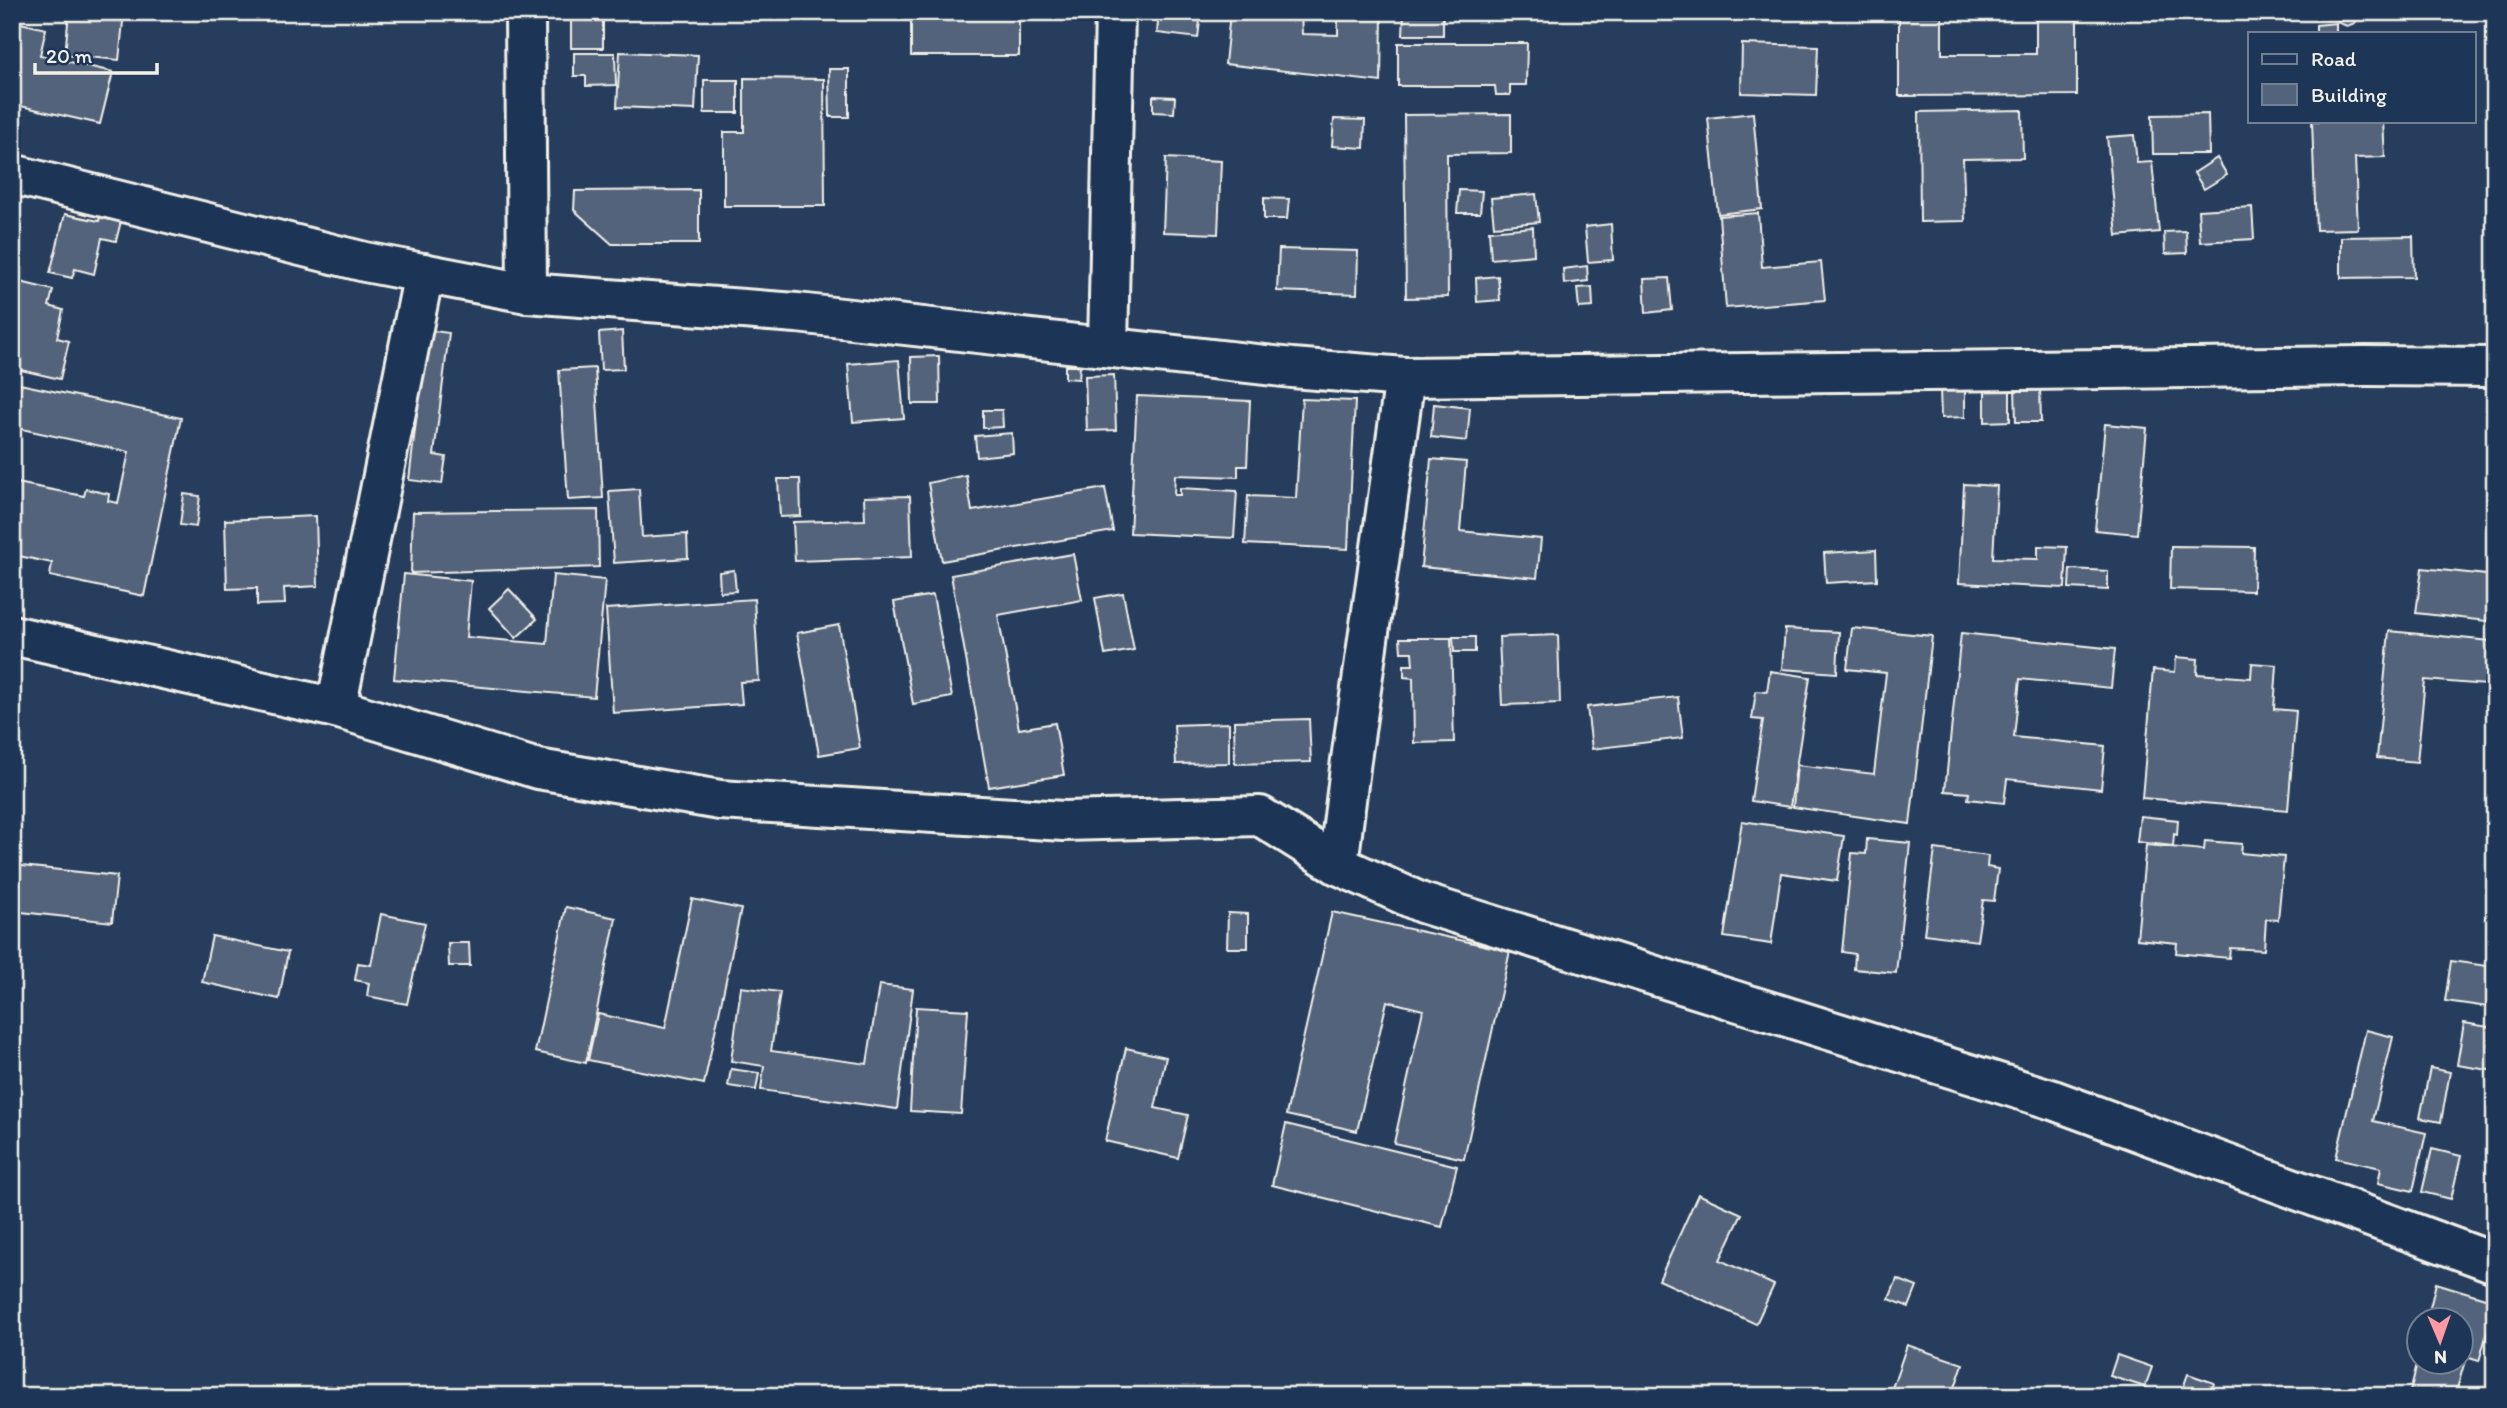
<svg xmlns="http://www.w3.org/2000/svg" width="2507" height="1408" font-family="Itim,sans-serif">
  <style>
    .building { fill: #52647b; stroke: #f4f1e8; stroke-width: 2 }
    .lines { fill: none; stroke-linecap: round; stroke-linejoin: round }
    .minor-casing { stroke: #f4f1e8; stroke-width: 44 }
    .minor { stroke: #1d3557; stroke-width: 38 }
  </style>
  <rect width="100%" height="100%" fill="#263d5d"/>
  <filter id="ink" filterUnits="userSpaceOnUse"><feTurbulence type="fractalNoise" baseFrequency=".0143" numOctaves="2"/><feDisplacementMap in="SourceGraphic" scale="14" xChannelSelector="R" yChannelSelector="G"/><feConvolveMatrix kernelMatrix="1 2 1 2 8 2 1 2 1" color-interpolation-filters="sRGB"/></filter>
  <g filter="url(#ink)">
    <!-- building -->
    <g class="building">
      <polygon points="69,12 124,12 119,60 65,55"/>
      <rect x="571" y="12" width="32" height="36"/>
      <rect x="868" y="12" width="37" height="8"/>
      <rect x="911" y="12" width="108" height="44"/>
      <polygon points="1159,12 1201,12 1198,38 1157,33"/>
      <polygon points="1230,12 1301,12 1302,34 1338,35 1338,12 1382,12 1381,82 1225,64"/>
      <polygon points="1404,12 1443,12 1443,35 1403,35"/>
      <polygon points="2036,12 2077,12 2077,95 1899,96 1899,15 1942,16 1942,54 2036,54"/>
      <polygon points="2333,12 2360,12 2360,16 2355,23 2347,26 2339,23"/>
      <polygon points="12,21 46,29 40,55 113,72 100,124 12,104"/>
      <polygon points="2336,23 2336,33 2316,33 2316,25"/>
      <polygon points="1398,43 1527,43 1526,85 1510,85 1510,95 1496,95 1495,86 1398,86"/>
      <polygon points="1742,44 1818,46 1816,95 1741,93"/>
      <polygon points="620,52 698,55 695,110 617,107"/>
      <polygon points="574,53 615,53 616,85 586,86 586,76 574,76"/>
      <polygon points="829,69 849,69 849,117 830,117"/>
      <polygon points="744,78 824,79 825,206 724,206 724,132 744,132"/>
      <rect x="704" y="80" width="34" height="33"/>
      <polygon points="1153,96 1175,97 1174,113 1153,112"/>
      <polygon points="2022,110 2023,158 1963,159 1965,221 1920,222 1919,112"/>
      <polygon points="1753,113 1762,209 1718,214 1708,118"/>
      <polygon points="1511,114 1511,153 1447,154 1448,297 1406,298 1404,115"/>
      <polygon points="2208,114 2209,154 2153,154 2152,115"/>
      <polygon points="1334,119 1365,120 1364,148 1332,146"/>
      <polygon points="2312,121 2383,121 2385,157 2355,158 2358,229 2316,230"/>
      <polygon points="2134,135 2137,163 2152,162 2159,232 2117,236 2107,137"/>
      <polygon points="1166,158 1221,161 1218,234 1163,232"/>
      <polygon points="2217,158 2227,175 2204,189 2194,173"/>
      <polygon points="699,190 699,244 612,244 574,210 575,191"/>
      <polygon points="1459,190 1482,191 1480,213 1457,213"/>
      <polygon points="1536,194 1539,222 1494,226 1491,198"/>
      <polygon points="1264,198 1289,199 1287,219 1264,219"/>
      <polygon points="2252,207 2254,239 2200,242 2198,210"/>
      <polygon points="101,213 122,217 116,241 102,238 94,274 75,269 72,278 50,273 65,214 99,221"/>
      <polygon points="1758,213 1762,267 1821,262 1825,300 1726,308 1719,216"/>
      <polygon points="1611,224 1613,260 1588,262 1585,227"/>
      <polygon points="1533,227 1534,255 1491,259 1489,231"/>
      <polygon points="2186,231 2187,253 2165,254 2164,232"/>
      <polygon points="2413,236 2414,277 2341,278 2341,237"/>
      <polygon points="1279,249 1358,251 1357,294 1277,291"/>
      <polygon points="1587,266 1588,281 1564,284 1563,269"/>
      <polygon points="1498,276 1500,300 1477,302 1476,278"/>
      <polygon points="1669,278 1672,310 1646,313 1644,279"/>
      <polygon points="12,280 53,290 49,306 63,310 57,338 69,341 60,379 12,368"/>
      <polygon points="1592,287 1593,307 1579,308 1577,288"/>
      <polygon points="427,330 449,333 434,455 446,457 442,484 409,480"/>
      <polygon points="622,331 624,369 601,370 599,333"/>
      <polygon points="939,356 940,404 912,404 911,357"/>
      <polygon points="899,360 904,418 853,422 848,364"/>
      <polygon points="1065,366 1080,366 1079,379 1065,378"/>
      <polygon points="595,368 603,498 568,500 559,370"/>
      <polygon points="1114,375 1116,430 1087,431 1085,376"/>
      <polygon points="15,383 181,418 144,596 50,576 52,563 14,555 12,561 12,482 84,496 86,489 109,494 108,501 118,503 129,452 12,427 12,397"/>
      <polygon points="2010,385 2010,421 1985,422 1985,386"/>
      <polygon points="2015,387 2040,387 2041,422 2016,422"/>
      <polygon points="1940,388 1965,388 1965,417 1941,418"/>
      <polygon points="1137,396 1250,401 1247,466 1238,466 1238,477 1175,475 1174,495 1180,495 1180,488 1237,491 1234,538 1130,533"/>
      <polygon points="1302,399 1355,401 1348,549 1245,544 1248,496 1296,498"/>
      <polygon points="1434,404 1470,408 1467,441 1431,437"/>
      <polygon points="983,410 1002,410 1003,427 983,428"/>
      <polygon points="2105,424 2147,428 2137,534 2095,530"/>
      <polygon points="1012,433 1013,453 977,457 975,436"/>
      <polygon points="1431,459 1466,462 1460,531 1541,539 1537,578 1421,567"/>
      <polygon points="966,475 972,511 1105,488 1113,531 942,561 928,483"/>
      <polygon points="778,479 800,479 801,516 780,517"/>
      <polygon points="1964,484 1997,486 1993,558 2038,559 2038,546 2067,547 2065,588 1959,583"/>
      <polygon points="639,489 642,537 687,534 688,558 614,563 609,491"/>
      <polygon points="184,494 200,496 196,527 180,525"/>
      <polygon points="910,496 912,557 795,561 793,522 865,520 864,497"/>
      <polygon points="598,510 599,567 411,573 413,512"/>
      <polygon points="316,516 318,586 284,588 285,604 257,605 257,588 227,589 225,520"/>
      <polygon points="2171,546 2254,547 2253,591 2170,589"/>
      <polygon points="1876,550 1877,580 1826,583 1824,553"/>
      <polygon points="1073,554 1082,600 998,615 1019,729 1055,723 1064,775 989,787 951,575"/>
      <polygon points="2422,568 2495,576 2495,622 2416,613"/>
      <polygon points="2070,569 2108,571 2108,590 2069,588"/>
      <polygon points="734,570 736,591 720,592 719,572"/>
      <polygon points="404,574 471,581 466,637 547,644 553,575 605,580 594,697 394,679"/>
      <polygon points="509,589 537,619 516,638 489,608"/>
      <polygon points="1123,593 1134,650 1105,655 1095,598"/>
      <polygon points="933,595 952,697 913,704 894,602"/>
      <polygon points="754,599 759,681 740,682 742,704 613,713 606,609"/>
      <polygon points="839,625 860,748 819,755 797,633"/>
      <polygon points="1852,628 1932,636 1910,824 1793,807 1797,765 1874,774 1886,673 1847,669"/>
      <polygon points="1785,629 1839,632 1837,673 1782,669"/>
      <polygon points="2389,631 2490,641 2486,685 2425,680 2417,762 2377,758"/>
      <polygon points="1961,633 2115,649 2111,688 2020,679 2014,737 2105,746 2101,789 2007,779 2004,803 1968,799 1969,793 1945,791"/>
      <polygon points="1558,635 1560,703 1502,705 1499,637"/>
      <polygon points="1453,637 1475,637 1475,652 1454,652"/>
      <polygon points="1400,638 1451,638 1454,742 1414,743 1413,678 1404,677 1404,665 1413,665 1412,652 1401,652"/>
      <polygon points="2176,657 2198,659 2197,674 2251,678 2252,663 2277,665 2274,709 2296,711 2288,810 2142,798 2153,670 2175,672"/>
      <polygon points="1770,671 1810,677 1790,807 1751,801 1763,720 1752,719 1756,691 1767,692"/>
      <polygon points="1678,697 1683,738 1592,749 1587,707"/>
      <polygon points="1309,719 1311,762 1235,764 1234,721"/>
      <polygon points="1229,723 1229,763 1176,764 1174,725"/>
      <polygon points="2140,816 2178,820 2177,835 2174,834 2173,846 2137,842"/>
      <polygon points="1742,821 1844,836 1837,881 1781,873 1771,944 1724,937"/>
      <polygon points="1867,839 1910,843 1896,973 1854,969 1855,954 1842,952 1852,853 1866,854"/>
      <polygon points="2205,841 2242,844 2241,853 2284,857 2278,920 2266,919 2264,950 2230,948 2229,958 2176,953 2177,943 2137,939 2146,845 2204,850"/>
      <polygon points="1935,849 1988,856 1987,867 1998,869 1994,901 1983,900 1977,941 1924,934"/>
      <polygon points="12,865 117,876 112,922 12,911"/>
      <polygon points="692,899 741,909 704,1084 588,1060 598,1014 665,1028"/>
      <polygon points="566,907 616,918 586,1063 535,1052"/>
      <polygon points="1332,912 1510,951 1464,1159 1394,1143 1423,1010 1387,1001 1357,1131 1286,1115"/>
      <polygon points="1228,913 1248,914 1248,948 1227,948"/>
      <polygon points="381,914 425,923 407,1004 367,996 369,983 355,980 358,963 371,965"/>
      <polygon points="212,936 288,952 279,999 202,982"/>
      <polygon points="448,943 469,943 470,966 449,966"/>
      <polygon points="2451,961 2495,967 2495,1008 2445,1001"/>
      <polygon points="879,985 913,989 897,1109 761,1090 764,1066 731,1061 741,987 780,992 771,1051 867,1064"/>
      <polygon points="916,1007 968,1010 961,1114 910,1111"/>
      <polygon points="2464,1023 2495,1028 2495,1071 2457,1065"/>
      <polygon points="2366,1030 2393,1037 2373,1121 2426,1133 2413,1191 2378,1183 2381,1168 2336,1158"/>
      <polygon points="1126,1048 1166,1057 1155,1108 1188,1115 1178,1158 1105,1141"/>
      <polygon points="2430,1068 2450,1072 2441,1122 2420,1118"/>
      <polygon points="731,1069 759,1073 756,1090 728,1086"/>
      <polygon points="1286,1124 1457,1166 1442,1227 1272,1185"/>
      <polygon points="2432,1149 2461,1156 2451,1199 2422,1192"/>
      <polygon points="1698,1194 1742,1214 1720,1260 1774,1285 1756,1324 1659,1280"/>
      <polygon points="1897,1279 1917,1287 1909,1307 1889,1299"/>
      <polygon points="2436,1283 2495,1301 2495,1306 2479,1361 2466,1357 2455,1396 2409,1396 2420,1352 2420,1362 2462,1362 2462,1320 2427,1320"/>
      <polygon points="1907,1345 1963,1364 1952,1396 1930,1396 1913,1390 1911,1396 1905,1396 1891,1391"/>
      <polygon points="2117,1355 2152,1367 2145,1387 2110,1376"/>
      <polygon points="2188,1374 2214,1383 2210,1396 2180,1396"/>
    </g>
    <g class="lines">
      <!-- minor casing -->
      <g class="minor-casing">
        <g id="minor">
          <polyline points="525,12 527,293"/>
          <polyline points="12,174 365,262 527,293 797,313 1292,368 1405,377 2365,366 2495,367"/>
          <polyline points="1108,347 1115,12"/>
          <polyline points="1405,377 1351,760 1338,865 1422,903 2053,1100 2495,1263"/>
          <polyline points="12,635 336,708 424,273"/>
          <polyline points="336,708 538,769 720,800 1064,821 1260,816 1338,865"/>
        </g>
      </g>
      <!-- minor -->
      <use href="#minor" class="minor"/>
    </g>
  </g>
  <!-- margin -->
  <rect width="2507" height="1408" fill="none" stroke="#1d3557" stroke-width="42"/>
  <rect x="21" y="21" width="2465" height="1366" fill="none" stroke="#f4f1e8" stroke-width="2.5" filter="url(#ink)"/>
  <!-- legend -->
  <rect x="2248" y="32" width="228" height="91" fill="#1d3557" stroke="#738091" stroke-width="2"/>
  <rect x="2262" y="54" width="35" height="10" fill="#1d3557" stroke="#738091" stroke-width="2"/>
  <text x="2311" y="66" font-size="21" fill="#f4f1e8">Road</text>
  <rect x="2262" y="84" width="35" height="21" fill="#52647b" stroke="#738091" stroke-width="2"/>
  <text x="2311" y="102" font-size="21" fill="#f4f1e8">Building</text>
  <!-- north arrow -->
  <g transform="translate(2440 1341) rotate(178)"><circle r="33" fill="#1d3557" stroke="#738091" stroke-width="2"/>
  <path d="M0-5L12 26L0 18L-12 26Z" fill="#ff9aa2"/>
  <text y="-10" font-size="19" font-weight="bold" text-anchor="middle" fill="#f4f1e8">N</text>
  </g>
  <!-- scale -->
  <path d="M35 63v10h122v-10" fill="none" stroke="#f4f1e8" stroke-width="3.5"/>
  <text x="46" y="63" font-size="21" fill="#f4f1e8" stroke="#1d3557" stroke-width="5" paint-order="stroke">20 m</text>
</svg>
